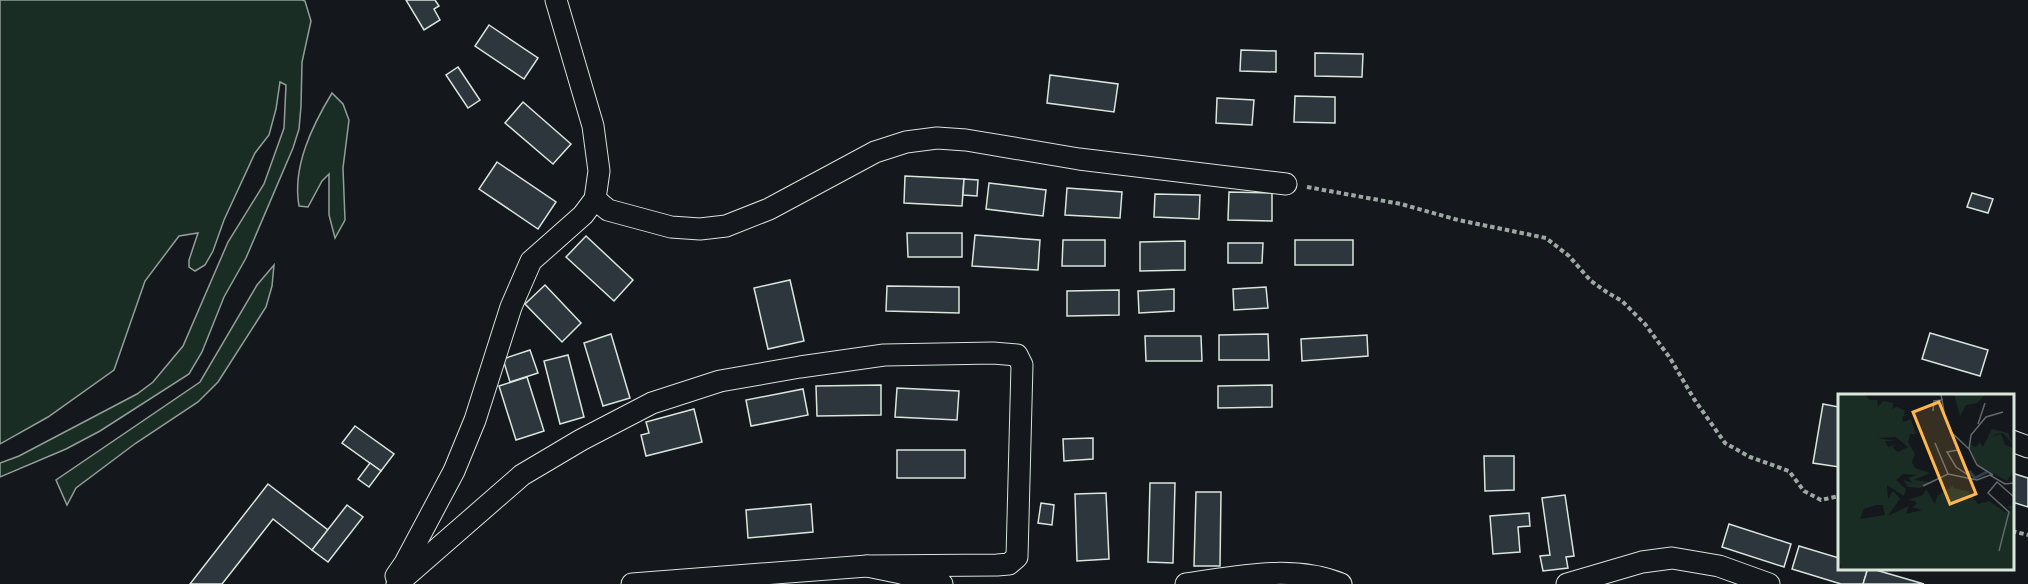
<svg xmlns="http://www.w3.org/2000/svg" width="2028" height="584" font-family="Roboto,sans-serif">
  <style>
    .green { fill: #1a2d24; stroke: #939e99; stroke-width: 1.5 }
    .building { fill: #2c363c; stroke: #d8e6dc; stroke-width: 1.5 }
    .lines { fill: none; stroke-linecap: round; stroke-linejoin: round }
    .minor-casing { stroke: #d8e6dc; stroke-width: 23 }
    .path { stroke: #9da8a2; stroke-width: 4; stroke-dasharray: 4.5 3; stroke-linecap: butt }
    .minor { stroke: #14181c; stroke-width: 21 }
    .inset-river { fill: none; stroke: #2f3f4d; stroke-width: 3 }
    .inset-road { fill: none; stroke: #626a69; stroke-width: 1.5 }
    .view { fill: #ffb74d; fill-opacity: 0.15; stroke: #ffb74d; stroke-width: 3 }
    .inset-edge { fill: none; stroke: #d8e6dc; stroke-width: 3 }
  </style>
  <rect width="100%" height="100%" fill="#14181c"/>
  <!-- green -->
  <g class="green">
    <polygon points="0,0 302,0 305,1 311,21 302,62 301,106 299,129 293,148 246,258 224,297 202,352 189,374 100,431 66,449 0,477 0,463 19,456 137,394 153,382 183,346 228,242 264,184 284,128 286,85 280,82 276,109 269,135 255,153 224,220 213,251 205,265 195,271 189,267 189,260 198,233 179,236 145,281 114,370 48,417 0,444"/>
    <path d="M332,93l11,11 6,16 -6,48 2,52 -10,18 -6,-23v-41l-7,7 -14,26 -9,-1c-7,-39 13,-80 33,-113z"/>
    <polygon points="274,265 272,286 266,307 218,382 198,402 136,443 76,488 67,505 56,480 200,382 257,285"/>
  </g>
  <!-- building -->
  <g class="building">
    <polygon points="406,0 435,0 439,6 434,9 440,20 424,30"/>
    <polygon points="489,25 538,58 524,79 475,46"/>
    <polygon points="1241,50 1276,51 1276,72 1240,71"/>
    <polygon points="1315,53 1363,54 1362,77 1315,76"/>
    <polygon points="458,67 480,100 468,108 446,75"/>
    <polygon points="1050,75 1118,84 1114,112 1047,103"/>
    <polygon points="1295,96 1335,97 1335,123 1294,122"/>
    <polygon points="1217,98 1254,100 1252,125 1216,123"/>
    <polygon points="523,102 571,144 553,164 505,123"/>
    <polygon points="497,162 556,202 538,229 479,189"/>
    <polygon points="905,176 964,179 962,206 904,203"/>
    <polygon points="964,179 978,180 977,196 963,195"/>
    <polygon points="989,183 1046,190 1043,216 986,209"/>
    <polygon points="1067,188 1122,192 1120,218 1065,215"/>
    <polygon points="1229,192 1272,193 1272,221 1228,220"/>
    <polygon points="1972,193 1993,199 1988,213 1967,207"/>
    <polygon points="1155,194 1200,195 1199,219 1154,217"/>
    <polygon points="907,233 962,233 962,257 908,257"/>
    <polygon points="975,235 1040,240 1038,270 972,266"/>
    <polygon points="586,236 633,280 614,301 566,257"/>
    <polygon points="1063,240 1105,240 1105,266 1062,266"/>
    <rect x="1295" y="240" width="58" height="25"/>
    <polygon points="1185,241 1185,270 1140,271 1140,242"/>
    <polygon points="1228,243 1263,243 1262,263 1228,263"/>
    <polygon points="790,280 804,341 768,349 754,288"/>
    <polygon points="545,285 581,323 562,342 525,304"/>
    <polygon points="887,286 959,287 959,313 886,311"/>
    <polygon points="1266,287 1268,308 1234,310 1233,289"/>
    <polygon points="1174,289 1174,311 1139,313 1138,291"/>
    <polygon points="1119,290 1119,315 1067,316 1067,291"/>
    <polygon points="1930,333 1988,350 1980,376 1922,359"/>
    <polygon points="611,334 630,398 603,406 584,343"/>
    <polygon points="1268,334 1269,360 1219,360 1219,335"/>
    <polygon points="1367,335 1368,356 1302,361 1301,339"/>
    <polygon points="1145,336 1201,336 1202,361 1146,361"/>
    <polygon points="530,350 538,373 510,382 503,359"/>
    <polygon points="568,355 584,417 560,424 544,361"/>
    <polygon points="527,377 544,431 516,440 499,386"/>
    <polygon points="881,385 881,415 817,416 816,386"/>
    <polygon points="1272,385 1272,407 1218,408 1218,386"/>
    <polygon points="897,388 959,391 957,420 895,417"/>
    <polygon points="803,389 808,415 751,426 746,400"/>
    <polygon points="1823,404 1839,407 1839,467 1813,463"/>
    <polygon points="694,409 702,442 646,456 641,435 649,433 646,422"/>
    <polygon points="355,426 394,454 381,471 342,443"/>
    <polygon points="1093,438 1093,459 1064,461 1063,439"/>
    <rect x="897" y="450" width="68" height="28"/>
    <polygon points="1484,456 1514,456 1514,490 1485,491"/>
    <polygon points="370,463 381,471 369,487 358,479"/>
    <polygon points="2012,473 2028,478 2028,507 2012,502"/>
    <polygon points="1150,483 1175,483 1173,563 1148,562"/>
    <polygon points="268,484 328,530 312,550 273,519 222,584 190,584"/>
    <polygon points="1196,492 1221,492 1220,566 1194,566"/>
    <polygon points="1106,493 1109,559 1077,561 1075,494"/>
    <polygon points="1565,495 1574,556 1566,557 1568,568 1543,571 1540,556 1550,555 1542,498"/>
    <polygon points="1041,503 1054,505 1052,525 1038,523"/>
    <polygon points="811,504 813,532 748,538 746,510"/>
    <polygon points="347,505 363,517 328,562 312,550"/>
    <polygon points="1529,513 1530,526 1518,527 1520,552 1493,554 1490,516"/>
    <polygon points="1729,524 1791,544 1784,567 1722,547"/>
    <polygon points="1799,546 1839,558 1839,568 1868,568 1863,584 1841,584 1792,569"/>
    <polygon points="1868,568 1869,568 1924,584 1863,584"/>
  </g>
  <g class="lines">
    <!-- minor casing -->
    <g class="minor-casing">
      <g id="minor">
        <polyline points="595,199 608,210 671,227 700,229 726,226 769,209 875,152 906,142 937,138 966,140 1079,159 1286,184"/>
        <polyline points="2012,441 2028,447"/>
        <polyline points="396,576 405,563 454,471 475,420 511,307 531,261 583,215 595,199 599,171 593,126 556,0"/>
        <polyline points="397,584 522,475 581,440 652,403 720,381 800,367 884,355 993,353 1017,355 1022,365 1017,557 1009,564 997,565 867,566"/>
        <polyline points="632,584 867,566 901,573 942,584"/>
        <path d="M1186,584c51,-7 106,-20 155,0"/>
        <polyline points="1567,584 1642,562 1672,558 1719,566 1769,584"/>
      </g>
    </g>
    <!-- path -->
    <g class="path">
      <polyline points="1307,187 1401,204 1458,220 1546,238 1569,256 1591,281 1608,293 1622,301 1645,324 1670,358 1694,399 1725,443 1750,457 1789,471 1804,491 1821,500 1839,496"/>
      <polyline points="2012,531 2028,535"/>
    </g>
    <!-- minor -->
    <use href="#minor" class="minor"/>
  </g>
  <!-- overview -->
  <g transform="translate(1838 394)">
    <rect width="176" height="176" fill="#14181c"/>
    <path d="M0,0h26l6,6h7l1,7 5,-6 10,2 -1,6 5,-2 8,4 -1,4 5,-1 -7,3 1,5 8,-3 5,15h-6l-2,8 7,12 -3,8 3,6 15,5 -16,7 16,2 -10,6 -12,-1 -5,-7 10,3 -5,-5 9,-3 -14,-1 -7,6 10,9 -2,7 -17,-11 1,14 5,-8 7,8 -12,17 21,-10 -3,8 16,-4 -10,-3 5,-3 -2,-3 -7,-1 15,-5 3,-6 9,15 2,-8 17,-11 -1,3 19,4h-4l10,12 11,-3 16,11 8,-2 -3,-1 -4,-3h7v63h-173l2,-5 -4,4zM58,43l12,10 -10,5 -6,-5 6,-3 -10,3 -3,-6h9l-16,-3zM38,111h7l2,10 -25,4 4,-10zM116,0h32l-9,9 -11,2 -6,11zM154,35l16,4 4,10 -9,-10 -6,1 -6,3 10,-3 4,11 8,3v24l-6,9 -29,-16 -8,-16 -1,-5 7,3 4,-5 3,5z" fill="#1a2d24" fill-rule="evenodd"/>
    <path class="inset-river" d="M131,77l6,7 12,-6"/>
    <path class="inset-road" d="M103,0l4,24 25,58M95,17l1,-10 9,-1M140,30l7,-21M115,40l16,15 8,16 16,10M97,49l13,31M131,55l2,-14 15,-18 17,-5M120,56l-11,2 9,15 12,8M85,92l25,-12 29,6 13,-5 15,9 9,-1M161,157l10,-39 -21,-19 9,-11 17,15"/>
    <path class="view" d="M101,8l37,92 -26,10 -37,-92z"/>
    <rect width="176" height="176" class="inset-edge"/>
  </g>
</svg>
